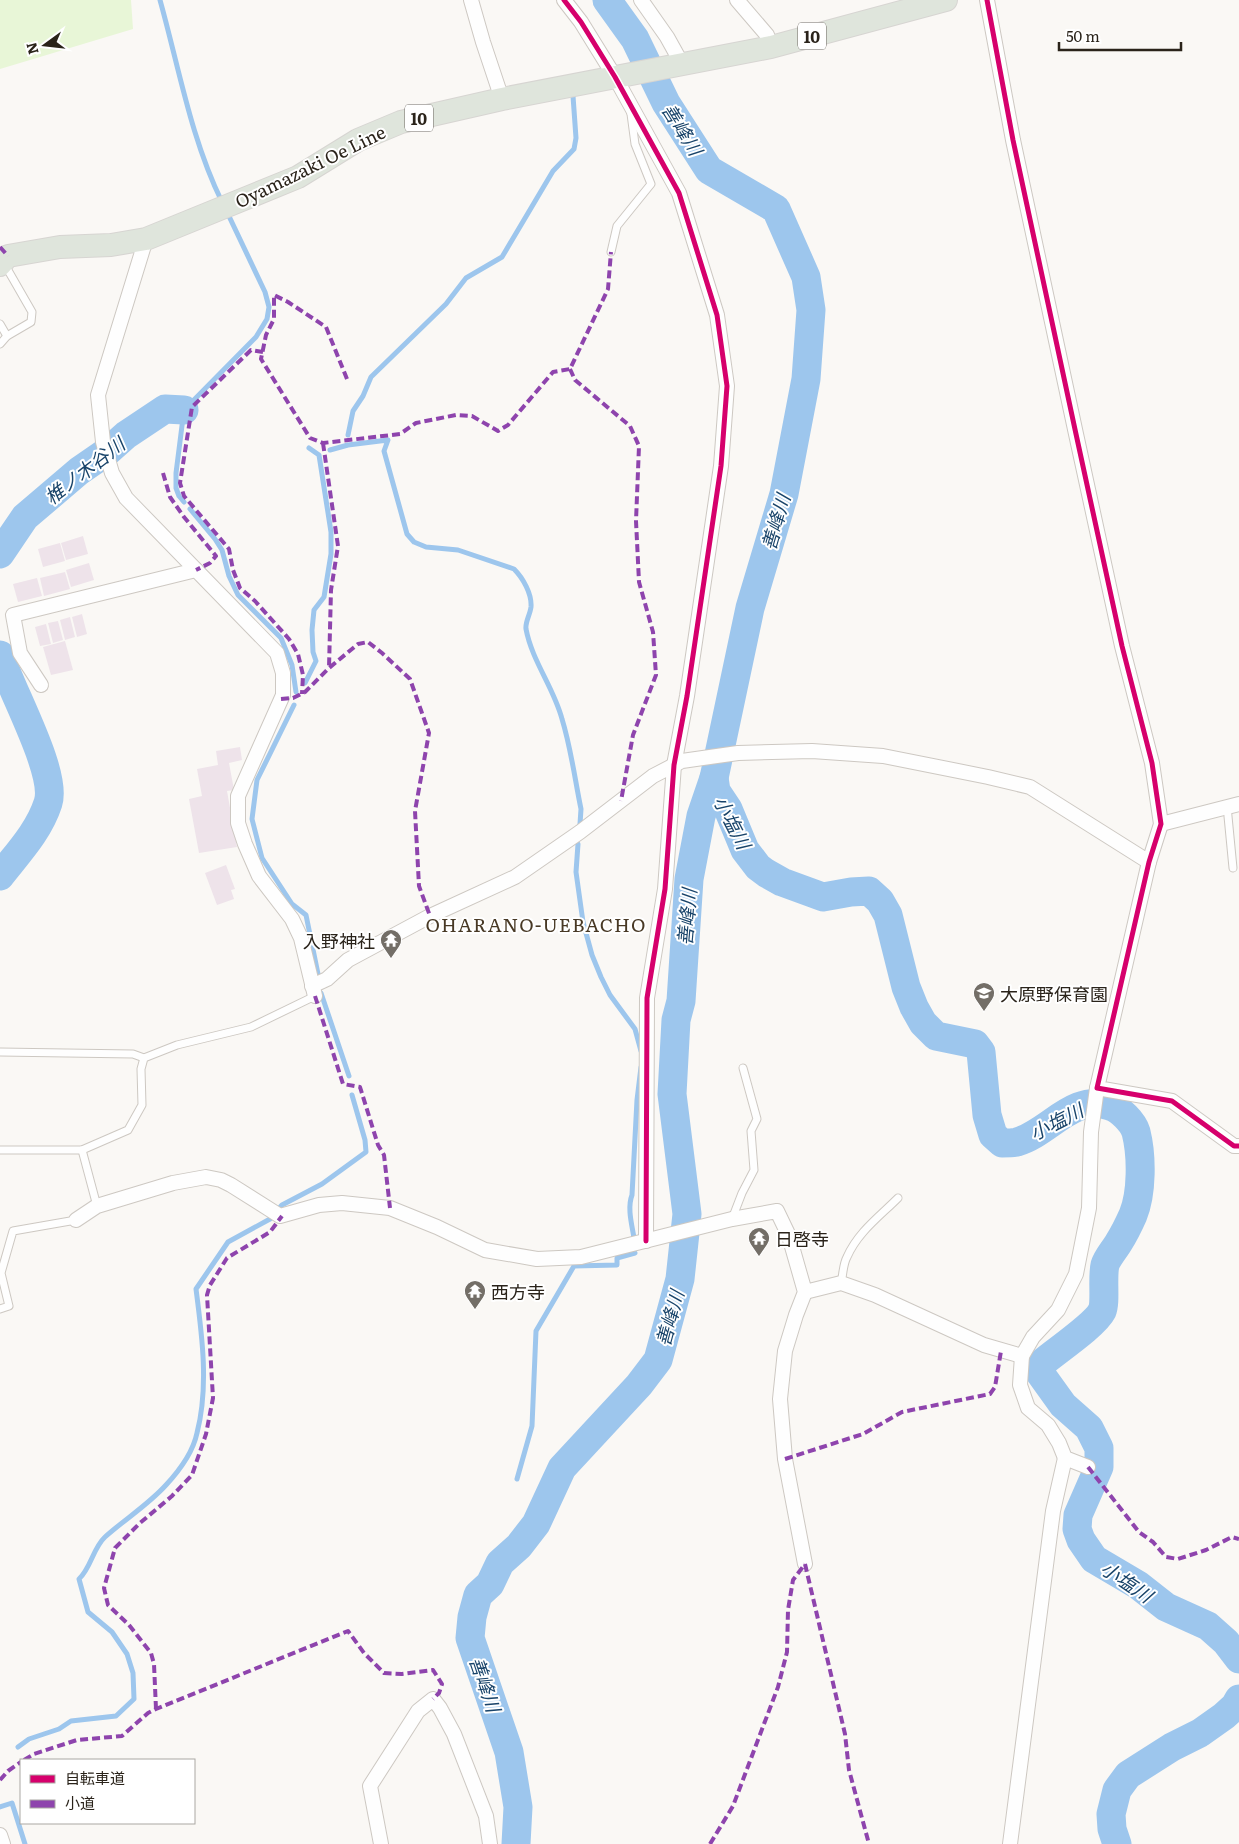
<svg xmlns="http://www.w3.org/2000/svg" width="1239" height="1844" font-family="Literata,'Noto Sans JP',serif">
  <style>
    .green { fill: #e8f6d7 }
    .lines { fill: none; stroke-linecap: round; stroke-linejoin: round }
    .stream { stroke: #9dc6ed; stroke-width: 5 }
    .river { stroke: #9dc6ed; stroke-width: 29 }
    .building { fill: #eee3ea }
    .lane-casing { stroke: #cdc8c2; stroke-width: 9 }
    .street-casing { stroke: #cdc8c2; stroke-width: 16 }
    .primary-casing { stroke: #d7d5d2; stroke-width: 24 }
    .lane { stroke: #fefefe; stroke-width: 7 }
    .street { stroke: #fefefe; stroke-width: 14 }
    .primary { stroke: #dfe5dc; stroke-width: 22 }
    .quiet { stroke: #8e44ad; stroke-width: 4; stroke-dasharray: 8 4; stroke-linecap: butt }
    .cycleway-casing { stroke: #fff; stroke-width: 8 }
    .cycleway { stroke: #d6006c; stroke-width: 5 }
    .labels { text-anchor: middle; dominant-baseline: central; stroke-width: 4; stroke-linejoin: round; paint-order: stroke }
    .shield { fill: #fff; stroke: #6a655f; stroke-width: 1 }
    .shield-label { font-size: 16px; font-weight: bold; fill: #2a231a }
    .street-label { font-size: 18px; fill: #2a231a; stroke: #fff }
    .poi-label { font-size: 18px; fill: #2a231a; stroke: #fff; text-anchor: start }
    .water-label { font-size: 19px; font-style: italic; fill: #19446a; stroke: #fff }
    .neighbourhood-label { font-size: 19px; letter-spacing: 1px; fill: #483925; stroke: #fff }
  </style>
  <rect width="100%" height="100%" fill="#faf8f5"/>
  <!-- green -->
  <polygon class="green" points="0,0 131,0 133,29 0,69"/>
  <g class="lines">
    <!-- stream -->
    <g class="stream">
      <path d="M160,0c19,68 31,139 62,202"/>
      <polyline points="348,435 353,411 363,396 371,377 446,304 466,278 502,257 553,171 574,149 576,138 573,96"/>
      <path d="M330,450l18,-5 40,-5 -4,11 23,83 7,8 12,5 32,3 56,19c9,9 18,25 17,38 -1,8 -6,15 -5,22 6,32 28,59 36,90 9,29 13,61 19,90l-1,15"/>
      <polyline points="184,502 179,496 176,488 176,473 184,410 256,337 267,319 269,307 265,292 227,212"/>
      <polyline points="190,509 215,539 222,550 229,576 238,595 281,638 292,665 296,692"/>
      <polyline points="305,683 316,661 313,652 312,630 314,610 324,597 331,554 331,532 319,455 309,448"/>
      <polyline points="294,705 257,780 252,819 262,858 292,904 306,915 318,974"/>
      <polyline points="578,844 576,872 583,922 592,955 601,977 610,995 635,1029 641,1051"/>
      <polyline points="321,993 349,1076"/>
      <path d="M634,1238c-2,-13 -7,-30 -2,-43l5,-95 4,-33"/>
      <polyline points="517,1479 532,1426 536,1331 574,1266 617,1265 617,1258 635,1253"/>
      <path d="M18,1747l11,-8 30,-10 12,-8 45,-5 18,-17 -1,-26 -6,-19 -15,-22 -24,-20 -9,-33c12,-11 14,-31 26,-42 20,-18 43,-32 61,-52 13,-14 27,-33 31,-52 12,-46 5,-98 -1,-144l32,-47 42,-23 12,-14 40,-21 44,-32 -1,-12 -13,-45"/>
      <polyline points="0,1807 12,1803 25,1844"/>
    </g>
    <!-- river -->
    <g class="river">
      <polyline points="0,554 25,517 79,471 108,451 126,435 165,409 184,410"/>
      <path d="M0,655c10,34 58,118 48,148 -9,28 -30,50 -48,73"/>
      <path d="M714,778l2,13 12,18 17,41 13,17 8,6 16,9 41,15 28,-5 18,-1 11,10 8,14 18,72 8,20 9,16 13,13 39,8 6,8 6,63 6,20 9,8c5,0 11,0 15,-1 32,-9 56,-49 93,-36 10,3 23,16 26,26 6,24 6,61 -3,83 -4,9 -9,19 -14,27 -4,7 -12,16 -14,23 -3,12 1,37 -3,46 -7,14 -46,40 -60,52l-2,10 23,32 26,23 10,20v19l-21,48 -1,14 4,11 13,19 44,26 28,22 42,19 18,16 13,17"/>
      <polyline points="516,1844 518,1807 509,1752 470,1638 472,1617 478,1595 490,1584 500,1563 519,1546 536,1524 562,1468 639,1385 658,1360 680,1279 687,1214 672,1094 676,1020 681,1001 689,879 701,816 714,778 750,608 784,494 806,379 811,310 806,277 776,209 709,170 666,103 635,39 607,0"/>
      <polyline points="1117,1844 1112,1829 1111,1814 1117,1790 1128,1775 1172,1747 1200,1733 1224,1716 1235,1706 1239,1699"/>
    </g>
  </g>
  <!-- building -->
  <g class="building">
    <polygon points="83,536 88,554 66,560 61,543"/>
    <polygon points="60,543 65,561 43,567 38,549"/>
    <polygon points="89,563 94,580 71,587 66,570"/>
    <polygon points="65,572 70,589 44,596 40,578"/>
    <polygon points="37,578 42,596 18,602 13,584"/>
    <polygon points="82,614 87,634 77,637 72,617"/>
    <polygon points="70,617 75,637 65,640 60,620"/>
    <polygon points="58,621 63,640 53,643 48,623"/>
    <polygon points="46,624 51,644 40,646 35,627"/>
    <polygon points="65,641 73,670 51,675 43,647"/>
    <polygon points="240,747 242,760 229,763 234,790 227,791 237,847 199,853 189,799 202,796 197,769 218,765 216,751"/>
    <polygon points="226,865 235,889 231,890 234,899 217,905 205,873"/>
  </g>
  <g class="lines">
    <!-- lane casing -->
    <g class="lane-casing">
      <g id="lane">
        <polyline points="611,252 617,226 651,184 635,144 631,114"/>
        <polyline points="0,324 7,336"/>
        <polyline points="0,344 7,336 31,322 32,312 5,265"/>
        <polyline points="1227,806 1233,868"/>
        <polyline points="0,1052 133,1054 144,1058"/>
        <polyline points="0,1150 82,1150 128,1130 142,1105 141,1069 144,1058 177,1045 251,1027 315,996"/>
        <polyline points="82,1150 97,1206"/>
        <polyline points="732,1219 742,1193 754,1170 751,1131 757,1119 743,1068"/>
        <path d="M841,1283c2,-8 2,-19 6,-26 11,-25 32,-40 51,-59"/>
        <polyline points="0,1309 9,1306 1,1273 13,1231 76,1220"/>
      </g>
    </g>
    <!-- street casing -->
    <g class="street-casing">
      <g id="street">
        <polyline points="471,0 483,42 502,99"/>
        <polyline points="564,0 581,22 615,77 679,193 717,315 727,386 721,466 687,696 674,765 665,889 647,998 646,1241"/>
        <polyline points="641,0 667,37 682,64"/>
        <polyline points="737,0 767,35 771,47"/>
        <polyline points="987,0 1013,140 1076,434 1122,646 1152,763 1161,824 1149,862 1097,1088 1172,1101 1234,1146 1239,1146"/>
        <polyline points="146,239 98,395 103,442 112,473 126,498 277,653 283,673 283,695 238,796 238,823 245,844 259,876 292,919 301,938 315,996"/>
        <polyline points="41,685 20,653 13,615 196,570"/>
        <polyline points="1161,824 1239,804"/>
        <polyline points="312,986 327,979 348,960 430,916 515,877 580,832 653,776 682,761 738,753 812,751 883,756 988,777 1030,787 1149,862"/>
        <polyline points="76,1220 97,1206 173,1183 206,1177 221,1180 231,1185 280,1216 319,1205 342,1203 390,1208 437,1227 485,1250 537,1259 581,1257 732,1219 777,1211 789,1236 805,1292 796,1315 785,1351 780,1399 785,1459 805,1564"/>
        <polyline points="805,1292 841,1283 875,1295 984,1345 1022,1356 1033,1337 1058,1310 1076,1274 1089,1208 1091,1132 1097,1088"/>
        <polyline points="1022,1356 1020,1385 1028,1408 1048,1425 1059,1443 1065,1458 1088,1467"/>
        <polyline points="0,1835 3,1844"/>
        <polyline points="381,1844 370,1786 418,1711 433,1699 440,1708 454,1734 486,1816 490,1844"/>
        <polyline points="1010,1844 1053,1511 1065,1458"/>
      </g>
    </g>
    <!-- primary casing -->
    <g class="primary-casing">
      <polyline id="primary" points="0,265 8,256 60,247 111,245 146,239 298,177 358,140 401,122 502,99 771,47 946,0"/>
    </g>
    <!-- lane -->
    <use href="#lane" class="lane"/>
    <!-- street -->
    <use href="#street" class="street"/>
    <!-- primary -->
    <use href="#primary" class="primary"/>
    <!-- quiet -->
    <g class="quiet">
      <polyline points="0,247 8,256"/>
      <polyline points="263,352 251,350 192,407 180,483 184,496 229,549 233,570 240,588 255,601 289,639 298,654 303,675 302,694"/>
      <polyline points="570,369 575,380 630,426 639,446 636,521 639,582 653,632 656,675 633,735 621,801"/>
      <polyline points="347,379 326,327 288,302 274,295 274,319 266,335 261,359 310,438 323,443 400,434 416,423 456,415 472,416 498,431 508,425 553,372 570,369 608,289 611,252"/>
      <polyline points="323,443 338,546 331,590 329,668"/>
      <polyline points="163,473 170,497 184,517 216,556 210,563 196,570"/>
      <polyline points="281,699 293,698 305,692 329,668 358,644 368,642 382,653 410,679 429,733 415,811 419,886 430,916"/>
      <polyline points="315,996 343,1084 360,1087 378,1145 384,1155 390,1208"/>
      <polyline points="785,1459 863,1434 902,1412 990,1394 995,1387 1001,1351"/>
      <polyline points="1088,1467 1139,1532 1153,1542 1166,1557 1178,1559 1206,1550 1232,1537 1239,1539"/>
      <polyline points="805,1564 845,1734 849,1770 869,1844"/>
      <polyline points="156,1709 154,1664 151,1653 129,1625 108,1605 104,1588 115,1548 140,1523 172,1496 192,1475 206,1434 213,1398 207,1295 210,1285 227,1258 270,1232 282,1216"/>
      <polyline points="24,1760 34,1754 77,1740 122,1736 148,1713 156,1709 348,1631 364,1653 384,1673 402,1674 433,1670 442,1684 439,1693 433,1699"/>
      <polyline points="0,1780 8,1771 21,1762"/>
      <polyline points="710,1844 733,1806 778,1687 787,1652 788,1610 793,1580 805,1564"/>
    </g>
    <!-- cycleway casing -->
    <g class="cycleway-casing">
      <g id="cycleway">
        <polyline points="564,0 581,22 615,77 679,193 717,315 727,386 721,466 687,696 674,765 665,889 647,998 646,1241"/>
        <polyline points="987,0 1013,140 1076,434 1122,646 1152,763 1161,824 1149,862 1097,1088 1172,1101 1234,1146 1239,1146"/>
      </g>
    </g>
    <!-- cycleway -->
    <use href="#cycleway" class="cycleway"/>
  </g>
  <!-- icons -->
  <defs>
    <g id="temple-pin" transform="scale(1.125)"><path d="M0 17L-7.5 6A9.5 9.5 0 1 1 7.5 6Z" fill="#736e67" stroke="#fff"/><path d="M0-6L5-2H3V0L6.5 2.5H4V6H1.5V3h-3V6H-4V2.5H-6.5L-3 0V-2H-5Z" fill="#fff"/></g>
    <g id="school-pin" transform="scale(1.125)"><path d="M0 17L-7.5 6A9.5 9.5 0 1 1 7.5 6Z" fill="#736e67" stroke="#fff"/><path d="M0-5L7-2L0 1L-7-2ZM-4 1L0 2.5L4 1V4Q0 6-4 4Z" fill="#fff"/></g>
  </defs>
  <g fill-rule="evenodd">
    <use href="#temple-pin" x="391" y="940"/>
    <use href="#school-pin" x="984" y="993"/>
    <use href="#temple-pin" x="759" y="1238"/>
    <use href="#temple-pin" x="475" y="1291"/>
  </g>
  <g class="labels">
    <!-- shield labels -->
    <g class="shield">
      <rect x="798" y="22.5" width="28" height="27" rx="4"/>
      <rect x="405" y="104.5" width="28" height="27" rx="4"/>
    </g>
    <g class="shield-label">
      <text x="812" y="36">10</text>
      <text x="419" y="118">10</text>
    </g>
    <!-- street labels -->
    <g class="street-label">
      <text transform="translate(310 166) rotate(-26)">Oyamazaki Oe Line</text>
    </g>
    <!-- poi labels -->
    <g class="poi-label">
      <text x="375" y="940" text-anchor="end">入野神社</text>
      <text x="1000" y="993">大原野保育園</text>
      <text x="775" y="1238">日啓寺</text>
      <text x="491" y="1291">西方寺</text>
    </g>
    <!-- water labels -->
    <g class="water-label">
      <text transform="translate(683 129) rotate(58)">善峰川</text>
      <text transform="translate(84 470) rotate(-38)">椎ノ木谷川</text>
      <text transform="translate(775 522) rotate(-74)">善峰川</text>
      <text transform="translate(733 822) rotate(63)">小塩川</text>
      <text transform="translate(686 917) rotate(-85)">善峰川</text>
      <text transform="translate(1056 1121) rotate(-27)">小塩川</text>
      <text transform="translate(669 1318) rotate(-75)">善峰川</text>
      <text transform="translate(1127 1581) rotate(34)">小塩川</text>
      <text transform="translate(486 1684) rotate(71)">善峰川</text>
    </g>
    <!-- neighbourhood labels -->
    <g class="neighbourhood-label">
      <text x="536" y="924">OHARANO-UEBACHO</text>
    </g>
  </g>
  <!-- legend -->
  <rect x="20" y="1759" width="175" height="65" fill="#ffffff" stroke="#aaa7a3"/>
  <rect x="30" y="1775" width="25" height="8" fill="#d6006c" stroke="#aaa7a3"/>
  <text x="65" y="1784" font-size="15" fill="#2a231a">自転車道</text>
  <rect x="30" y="1800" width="25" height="8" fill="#8e44ad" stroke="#aaa7a3"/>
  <text x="65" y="1809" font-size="15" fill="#2a231a">小道</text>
  <!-- north arrow -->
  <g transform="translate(45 45) rotate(255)" stroke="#ffffff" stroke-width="4" paint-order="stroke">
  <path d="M0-4L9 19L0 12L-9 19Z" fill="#2a231a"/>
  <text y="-8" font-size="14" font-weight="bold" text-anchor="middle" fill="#2a231a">N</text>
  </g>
  <!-- scale -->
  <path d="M1059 42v8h122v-8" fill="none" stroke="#2a231a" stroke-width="2.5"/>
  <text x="1066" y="42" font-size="15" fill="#2a231a" stroke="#ffffff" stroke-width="4" paint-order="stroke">50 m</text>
</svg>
